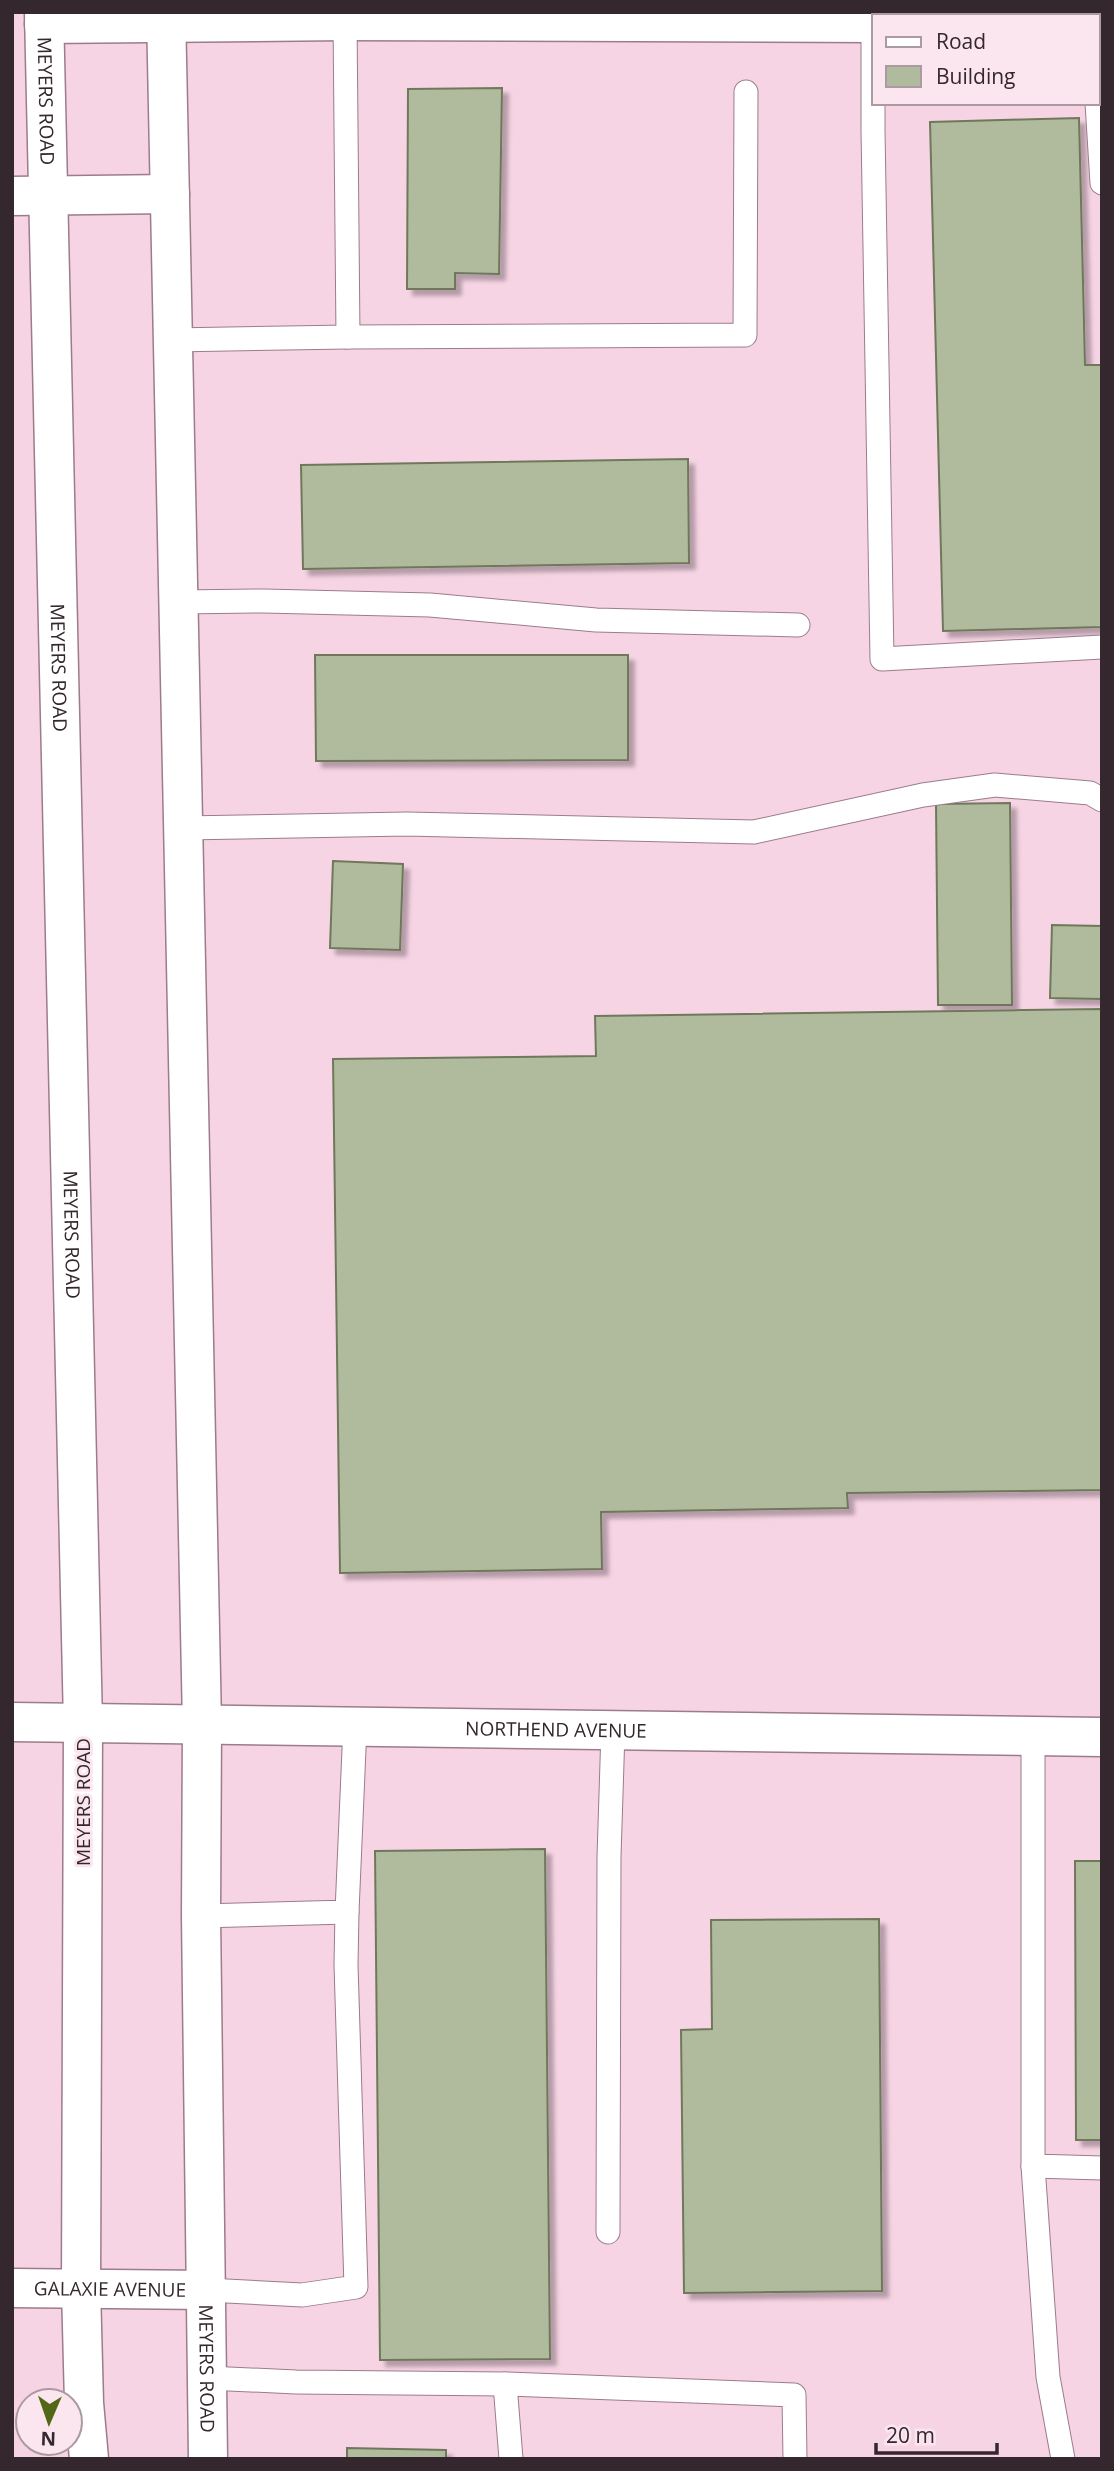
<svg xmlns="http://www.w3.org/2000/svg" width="1114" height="2471" font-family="'Open Sans',sans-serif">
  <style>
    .building { fill: #b0bb9d; stroke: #6f785c; stroke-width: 2; filter: url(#shadow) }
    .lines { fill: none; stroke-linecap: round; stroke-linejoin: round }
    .lane-casing { stroke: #9b7c8b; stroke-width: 25 }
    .street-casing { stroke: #9b7c8b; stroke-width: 41 }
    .secondary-casing { stroke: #9b7c8b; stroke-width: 41 }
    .lane { stroke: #fff; stroke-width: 23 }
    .street { stroke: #fff; stroke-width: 38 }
    .secondary { stroke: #fff; stroke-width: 38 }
    .labels { text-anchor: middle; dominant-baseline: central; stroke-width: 6; stroke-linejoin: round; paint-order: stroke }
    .street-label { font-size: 19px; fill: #34272d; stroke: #fbe6ef }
  </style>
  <defs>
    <filter id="shadow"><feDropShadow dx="6" dy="6" stdDeviation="2" flood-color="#0004"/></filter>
  </defs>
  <rect width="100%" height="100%" fill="#f7d4e4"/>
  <!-- building -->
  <g class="building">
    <polygon points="502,88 499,274 455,273 455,289 407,289 408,89"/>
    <polygon points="1079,118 1085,365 1102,365 1102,627 943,631 930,122"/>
    <polygon points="688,459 689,563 303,569 301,465"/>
    <polygon points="315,655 628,655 628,760 316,761"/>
    <polygon points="1010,803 1012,1005 938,1005 936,804"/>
    <polygon points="333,861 403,864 400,950 330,948"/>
    <polygon points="1052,925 1102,926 1102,999 1050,998"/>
    <polygon points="1102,1009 1102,1490 847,1493 848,1508 601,1512 602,1569 340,1573 333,1059 596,1056 595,1016"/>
    <polygon points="545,1849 550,2359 380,2360 375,1851"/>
    <polygon points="1075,1861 1102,1861 1102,2140 1076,2140"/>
    <polygon points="879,1919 882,2291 684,2293 681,2030 712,2029 711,1920"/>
    <polygon points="347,2448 446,2450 446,2459 347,2459"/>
  </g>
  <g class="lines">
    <!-- lane casing -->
    <g class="lane-casing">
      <g id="lane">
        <polyline points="873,23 873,130 882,659 1102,647"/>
        <polyline points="1097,103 1102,183"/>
        <polyline points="348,337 745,335 746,92"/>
        <polyline points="172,340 348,337 345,21"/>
        <polyline points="179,602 264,601 430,605 596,620 798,625"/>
        <polyline points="183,828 407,824 754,832 923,795 995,785 1090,793 1102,800"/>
        <polyline points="1033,1736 1033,2166 1102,2168"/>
        <polyline points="201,1916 347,1912 355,1726"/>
        <polyline points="1033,2166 1048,2377 1063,2459"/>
        <polyline points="608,2232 609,1857 613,1731"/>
        <polyline points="207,2290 302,2295 356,2287 346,1965 347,1912"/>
        <polyline points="207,2378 296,2382 505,2384 794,2395 795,2459"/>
        <polyline points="505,2384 511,2459"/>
      </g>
    </g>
    <!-- street casing -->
    <g class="street-casing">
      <g id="street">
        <polyline points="44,24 345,21 874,23"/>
        <polyline points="1098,25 1102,25"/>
        <polyline points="12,196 170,194"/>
        <path id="s1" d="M12,1722l1090,15"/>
        <path id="s2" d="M12,2288l195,2"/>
      </g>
    </g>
    <!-- secondary casing -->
    <g class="secondary-casing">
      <g id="secondary">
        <path id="s3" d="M44,12l39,1712 -2,564 3,115 5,56"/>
        <path id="s4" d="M166,12l36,1712 -1,192 7,543"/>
      </g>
    </g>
    <!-- lane -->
    <use href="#lane" class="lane"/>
    <!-- street -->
    <use href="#street" class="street"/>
    <!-- secondary -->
    <use href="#secondary" class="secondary"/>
  </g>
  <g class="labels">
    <!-- street labels -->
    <g class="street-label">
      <text stroke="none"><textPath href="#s3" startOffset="89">MEYERS ROAD</textPath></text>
      <text stroke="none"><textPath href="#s3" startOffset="656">MEYERS ROAD</textPath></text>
      <text stroke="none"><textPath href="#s3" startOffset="1223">MEYERS ROAD</textPath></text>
      <text stroke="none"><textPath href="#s1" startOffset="544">NORTHEND AVENUE</textPath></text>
      <text transform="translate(83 1802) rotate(-90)">MEYERS ROAD</text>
      <text stroke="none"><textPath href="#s2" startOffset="98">GALAXIE AVENUE</textPath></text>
      <text stroke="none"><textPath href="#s4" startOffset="2357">MEYERS ROAD</textPath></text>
    </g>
  </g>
  <!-- border -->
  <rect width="1114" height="2471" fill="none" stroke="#34272d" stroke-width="28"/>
  <!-- legend -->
  <rect x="872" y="14" width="228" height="91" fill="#fbe6ef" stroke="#ab9aa1" stroke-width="2"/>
  <rect x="886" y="37" width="35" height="10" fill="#ffffff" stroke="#ab9aa1" stroke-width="2"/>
  <text x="936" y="49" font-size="21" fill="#34272d">Road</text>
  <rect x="886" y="66" width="35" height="21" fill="#b0bb9d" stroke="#ab9aa1" stroke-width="2"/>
  <text x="936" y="84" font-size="21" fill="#34272d">Building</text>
  <!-- north arrow -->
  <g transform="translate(49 2422) rotate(182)"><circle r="33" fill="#fbe6ef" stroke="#ab9aa1" stroke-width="2"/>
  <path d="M0-5L12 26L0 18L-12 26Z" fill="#536816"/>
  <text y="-10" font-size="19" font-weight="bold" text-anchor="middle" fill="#34272d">N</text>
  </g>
  <!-- scale -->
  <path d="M876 2443v10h121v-10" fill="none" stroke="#34272d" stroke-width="3.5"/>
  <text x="886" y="2443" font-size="21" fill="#34272d" stroke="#fbe6ef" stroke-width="5" paint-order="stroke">20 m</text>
</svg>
